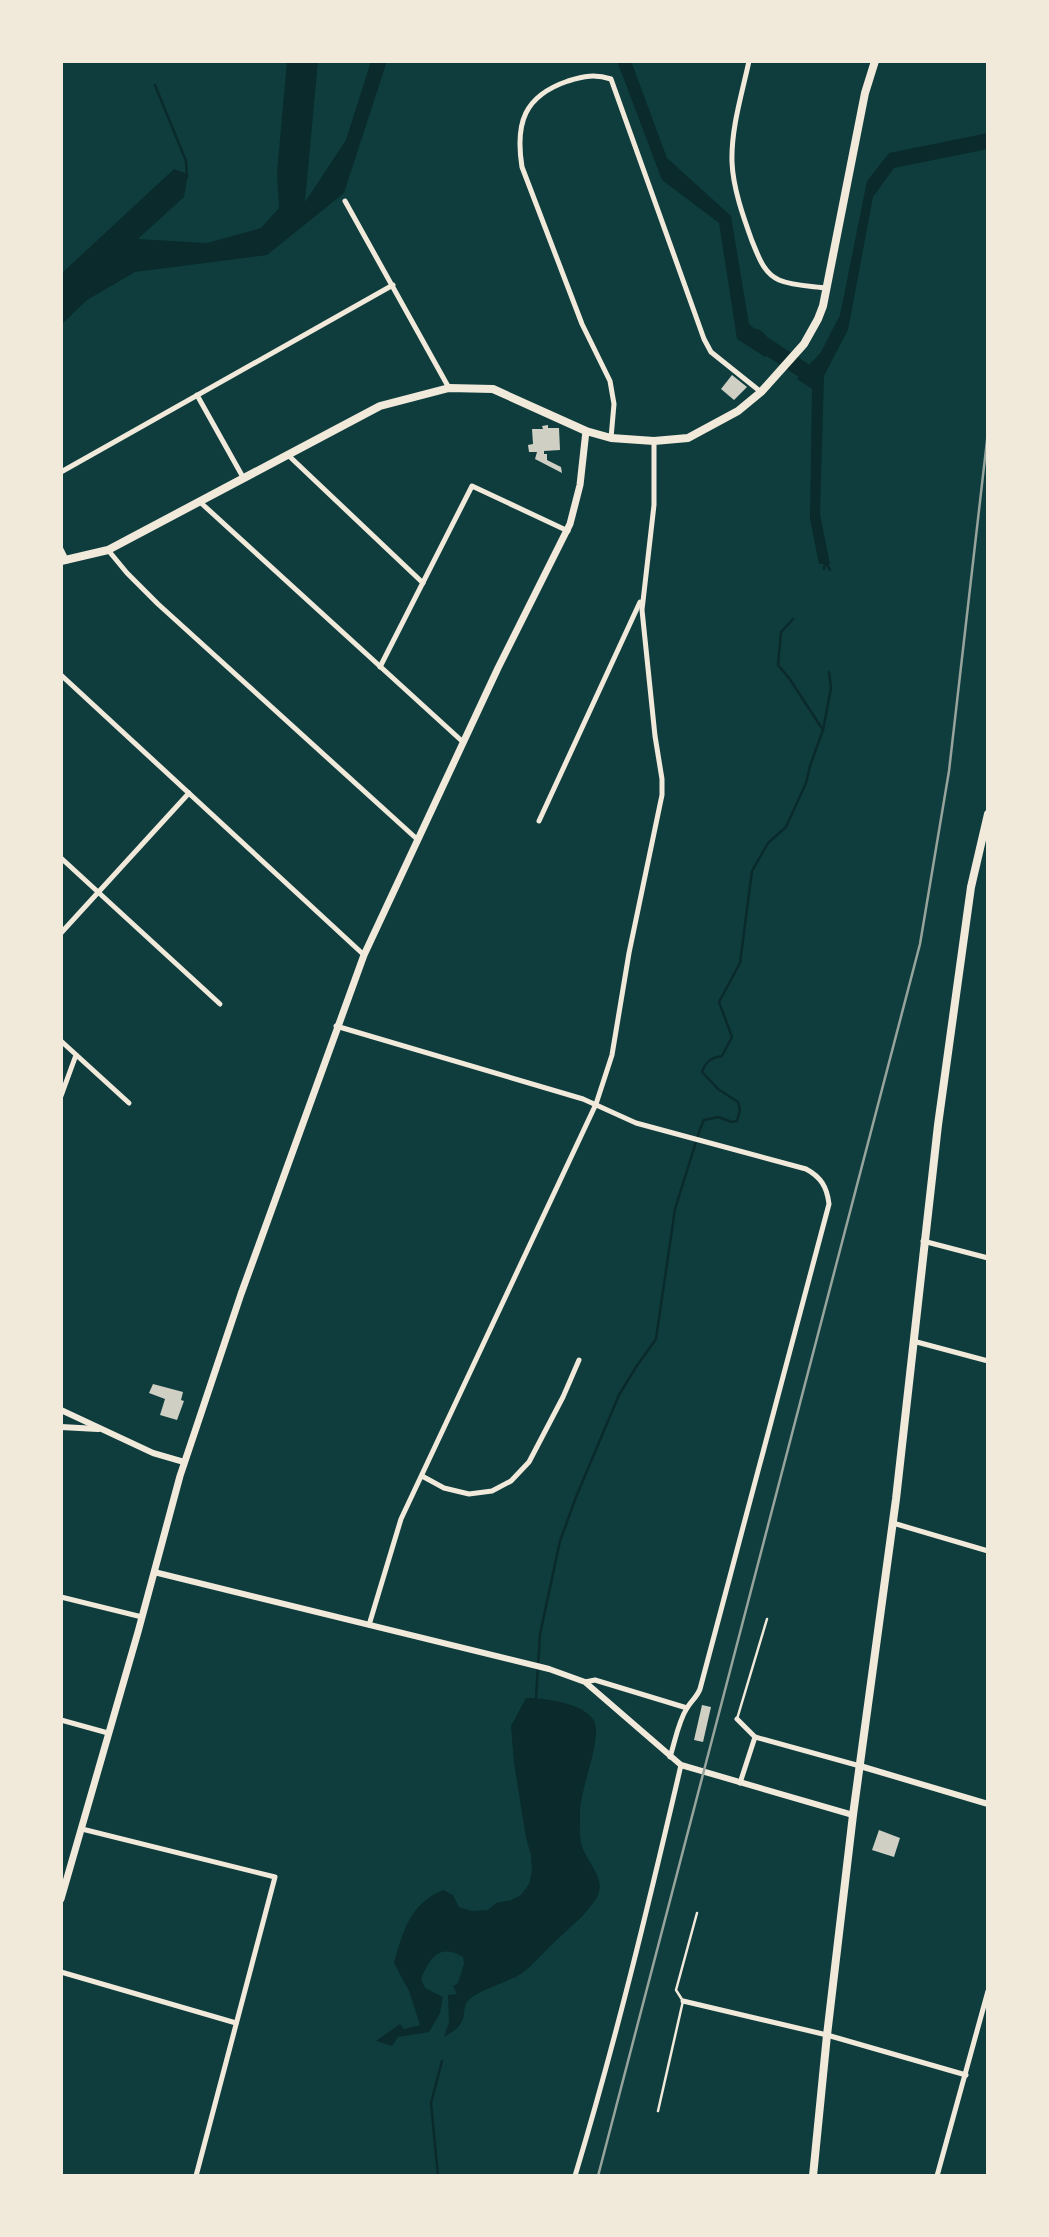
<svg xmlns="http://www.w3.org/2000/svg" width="1049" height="2237" font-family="'Exo 2',sans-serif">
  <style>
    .water { fill: #0a2a2b }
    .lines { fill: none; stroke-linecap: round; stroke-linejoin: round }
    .stream { stroke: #0a2a2b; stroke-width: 2.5 }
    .river { stroke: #0a2a2b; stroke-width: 16 }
    .building { fill: #cfcfc3 }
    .service { stroke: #f1e9da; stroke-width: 2.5 }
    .minor { stroke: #f1e9da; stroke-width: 5 }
    .tertiary { stroke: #f1e9da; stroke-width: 6 }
    .secondary { stroke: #f1e9da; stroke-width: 7 }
    .primary { stroke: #f1e9da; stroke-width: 8 }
    .rail { stroke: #97a49c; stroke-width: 2.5 }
  </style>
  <rect width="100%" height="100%" fill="#0f3d3e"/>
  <!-- water -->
  <g class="water">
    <polygon points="287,61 318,61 305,202 346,140 371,61 387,61 344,193 267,255 135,272 87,300 61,325 61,274 174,169 188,174 184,197 138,239 207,243 261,228 279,208 277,172"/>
    <polygon points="617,61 631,61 667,158 731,216 749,324 775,347 765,357 737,339 719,223 662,180"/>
    <polygon points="988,133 988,149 894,168 873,197 848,330 824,376 820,514 830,564 819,564 810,519 812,389 797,379 821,352 840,315 867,181 889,153"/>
    <path d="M526,1698c18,0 59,5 68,23 9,18 -15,70 -14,93 0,10 -1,23 2,32 6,19 26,33 14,53 -10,15 -23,26 -36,38 -14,12 -24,26 -39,37 -13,8 -44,17 -52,26 -6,6 -4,12 -6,19 -3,9 -11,13 -19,18l5,-15 -1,-27 9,-1 -4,-8 5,-3 6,-19 -1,-7c-24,-14 -33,1 -42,22l4,9 18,9 -3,16 -11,19 -31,5 -6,9 -16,-5 24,-17 4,5 16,-4 -11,-34 -15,-28c9,-32 16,-59 49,-73l10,5 6,12 13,4 16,-1 8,-7 15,-3 10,-5 8,-11 3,-13 -1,-16 -5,-17 -12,-75 -3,-37z"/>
  </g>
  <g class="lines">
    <!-- stream -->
    <g class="stream">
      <polyline points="155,85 186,161 187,177"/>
      <polyline points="827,564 830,570"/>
      <polyline points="824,569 825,564"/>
      <polyline points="793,619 781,632 778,665 789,678 823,730"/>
      <path d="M536,1698l4,-64 20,-93 16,-44 43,-102 17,-28 20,-28 19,-130 25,-80 4,-9 14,-3 14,5 5,-1 3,-11 -2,-8 -20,-13 -16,-17c4,-11 9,-14 20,-16l10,-19 -13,-35 21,-39 12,-92 16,-28 18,-16 20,-44 4,-17 13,-36 8,-42 -2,-16"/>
      <polyline points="438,2176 431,2103 442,2061"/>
    </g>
    <!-- river -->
    <polyline class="river" points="756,337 763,344 812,376 818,367"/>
  </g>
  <!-- building -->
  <g class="building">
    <polygon points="732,375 747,387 734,400 721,389"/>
    <polygon points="548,425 548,428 559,428 560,450 544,451 544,454 547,454 547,460 561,467 562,473 535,459 537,452 529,452 528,445 533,444 532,429 543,429 542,426"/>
    <polygon points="153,1384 183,1392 181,1400 184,1401 177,1420 160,1415 165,1399 149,1393"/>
    <polygon points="702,1705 711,1707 703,1742 694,1740"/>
    <polygon points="879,1830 900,1838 894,1857 872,1850"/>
  </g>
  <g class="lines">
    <!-- service -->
    <g class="service">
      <polyline points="737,1719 767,1619"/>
      <polyline points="658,2111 683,2001 676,1990 697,1913"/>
    </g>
    <!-- minor -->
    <g class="minor">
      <path d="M749,61c-7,33 -18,67 -17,101 1,26 11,54 20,79 6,14 11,32 27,39 14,6 32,6 47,8"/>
      <polyline points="345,201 449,388"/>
      <polyline points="197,395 244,479"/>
      <path d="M611,438l3,-34 -4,-23 -28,-57 -60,-157c-7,-44 2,-71 46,-86 16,-5 27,-7 43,-2l93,260 7,13 50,40"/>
      <polyline points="288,455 423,583"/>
      <polyline points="61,472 393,285"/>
      <polyline points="200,502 463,742"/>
      <polyline points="61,549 67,561"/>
      <polyline points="108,550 127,573 158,604 418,840"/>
      <polyline points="380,667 472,486 568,531"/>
      <polyline points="61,675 364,955"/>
      <polyline points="539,821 640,602"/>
      <polyline points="61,858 220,1004"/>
      <polyline points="61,933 189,793"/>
      <path d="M336,1026l247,73 53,24 170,46c15,8 21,18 23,35l-129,485c-3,8 -9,12 -13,19 -9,14 -12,34 -17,49"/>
      <polyline points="61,1041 129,1103"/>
      <polyline points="61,1096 76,1055"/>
      <polyline points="923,1241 988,1258"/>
      <polyline points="913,1341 988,1361"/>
      <polyline points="422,1476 444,1488 469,1494 492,1491 511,1481 529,1462 563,1397 579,1360"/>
      <polyline points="893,1523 988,1551"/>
      <polyline points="61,1597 142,1617"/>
      <polyline points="369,1625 401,1519 596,1104 612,1055 629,953 662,795 662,779 655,736 642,610 654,505 654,441"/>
      <polyline points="585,1682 595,1680 687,1708"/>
      <polyline points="737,1719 755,1737 860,1766"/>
      <polyline points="61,1720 108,1733"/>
      <polyline points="740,1783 755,1737"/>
      <polyline points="82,1829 275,1877 196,2176"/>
      <polyline points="61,1972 236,2023"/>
      <polyline points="683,2001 827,2035 966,2075"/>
      <path d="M575,2176c41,-136 74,-273 106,-411"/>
      <polyline points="937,2176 988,1991"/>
    </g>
    <!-- tertiary -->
    <g class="tertiary">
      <polyline points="61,1410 153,1453 184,1462"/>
      <polyline points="61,1427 98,1429"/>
      <polyline points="154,1572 549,1669 585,1682 681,1765 853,1815"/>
      <polyline points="860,1766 988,1804"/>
    </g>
    <!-- secondary -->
    <polyline class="secondary" points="61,1899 138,1632 180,1476 241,1294 364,955 498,668 570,524 580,485 586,431"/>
    <!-- primary -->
    <g class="primary">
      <polyline points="61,561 108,550 380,406 449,388 493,389 586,431 611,438 654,441 688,438 738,411 761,392 804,344 818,319 823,306 865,93 875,61"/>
      <polyline points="813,2176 827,2035 853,1815 896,1499 938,1125 971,887 988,814"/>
    </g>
    <!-- rail -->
    <polyline class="rail" points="598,2176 920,944 949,771 988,432"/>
  </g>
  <!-- border -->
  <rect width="1049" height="2237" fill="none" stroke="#f1e9da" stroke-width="126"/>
</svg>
